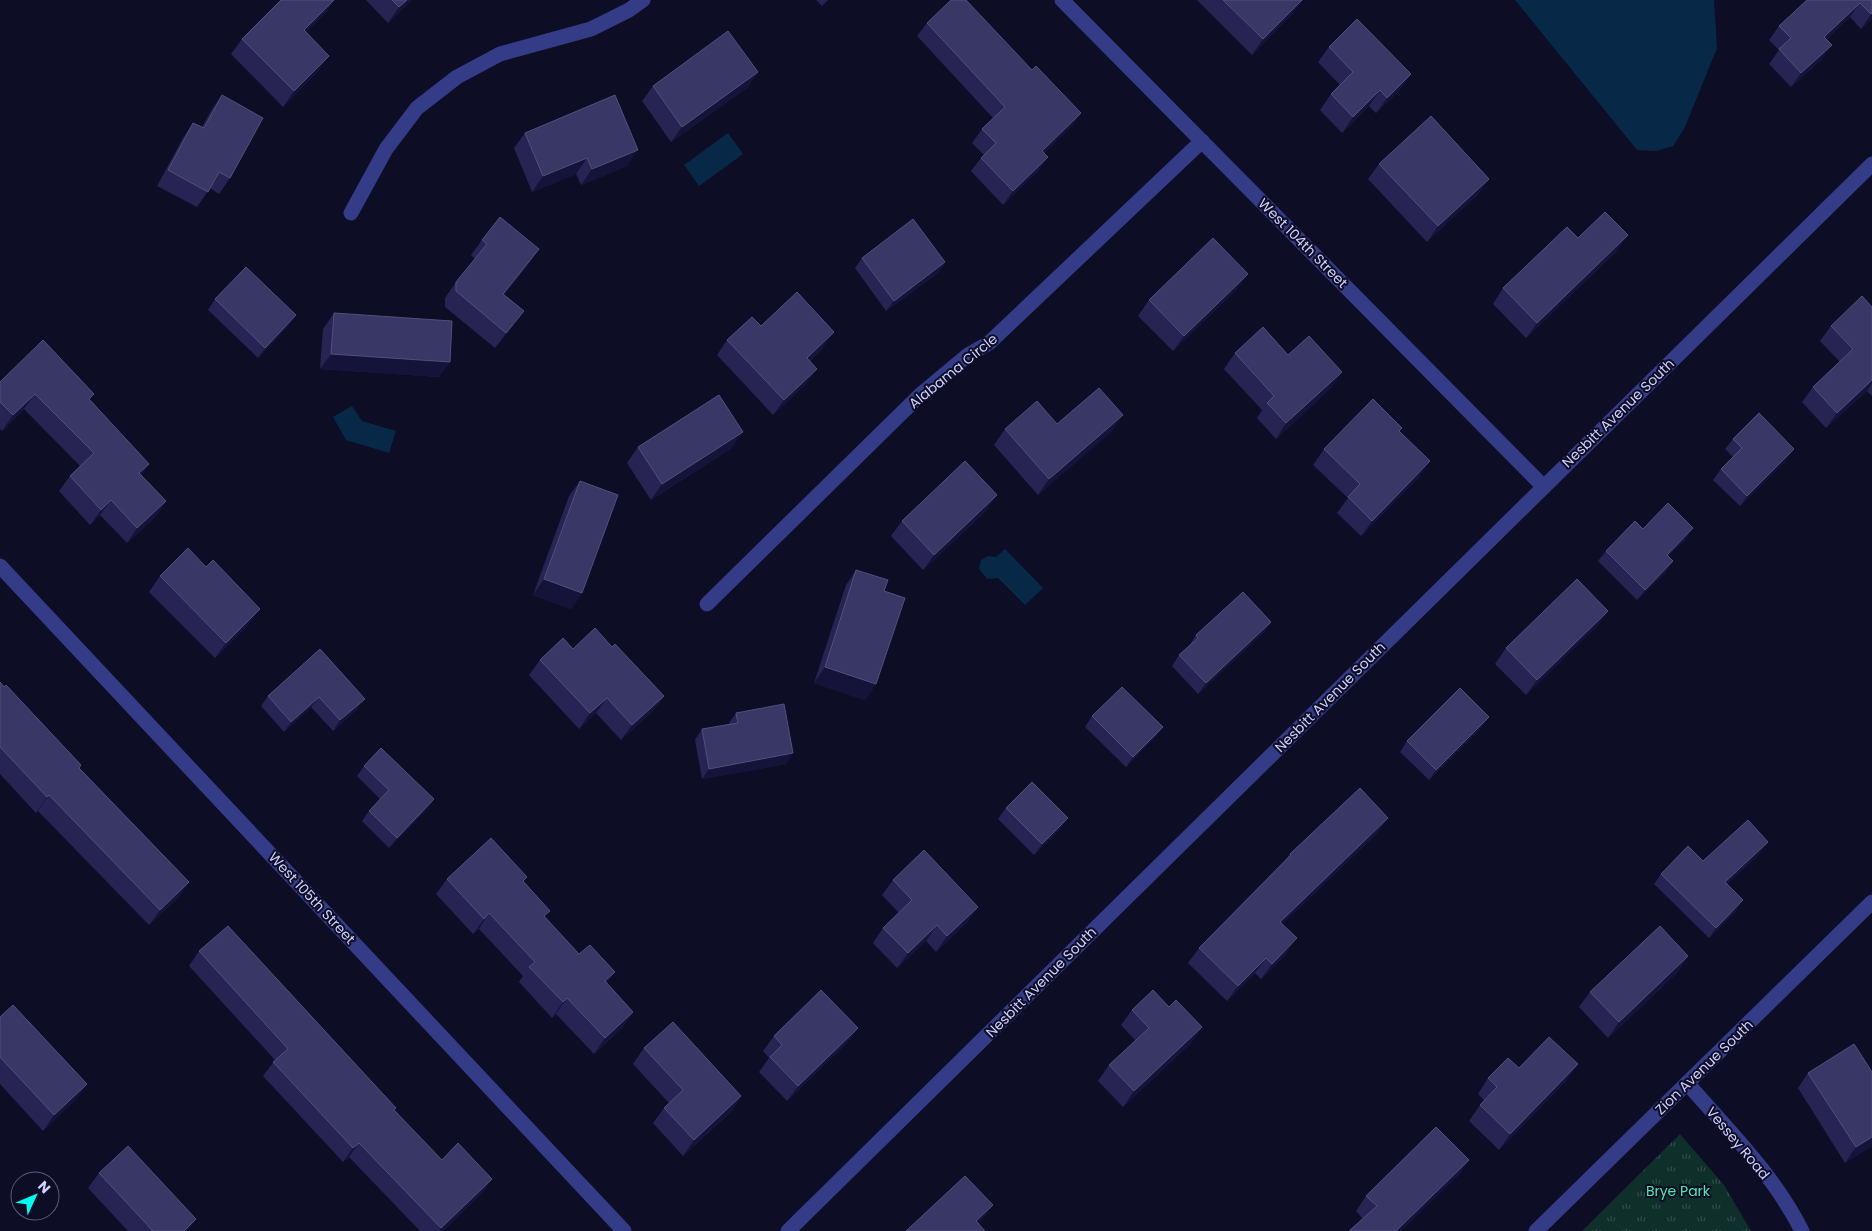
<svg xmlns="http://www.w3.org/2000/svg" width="1872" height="1231" font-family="Poppins,sans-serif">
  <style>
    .park { fill: url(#park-tufts) }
    .water { fill: #082848 }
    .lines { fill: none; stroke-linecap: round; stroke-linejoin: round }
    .minor { stroke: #343c87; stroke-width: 15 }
    .wall { fill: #272454 }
    .shaded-wall { fill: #151339 }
    .building { fill: #393766; stroke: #514f7e }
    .labels { text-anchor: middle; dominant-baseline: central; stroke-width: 4; stroke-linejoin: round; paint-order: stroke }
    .street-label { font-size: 14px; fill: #d0d1ff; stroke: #0d0d25 }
    .park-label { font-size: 14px; fill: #53e8ae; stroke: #0d0d25 }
  </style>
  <defs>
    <pattern id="park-tufts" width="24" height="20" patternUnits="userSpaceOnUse" patternTransform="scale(1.25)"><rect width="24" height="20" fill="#0f2f2a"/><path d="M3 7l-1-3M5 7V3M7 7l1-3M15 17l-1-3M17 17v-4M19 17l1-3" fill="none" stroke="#314c4a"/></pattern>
  </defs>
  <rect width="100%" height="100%" fill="#0d0d25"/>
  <!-- park -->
  <polygon class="park" points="1680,1134 1724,1185 1751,1231 1582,1231"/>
  <!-- water -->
  <g class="water">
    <polygon points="1515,0 1714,0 1717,48 1685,127 1673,146 1656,151 1637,150"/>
    <polygon points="728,133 743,154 699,186 684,165"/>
    <polygon points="352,406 362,421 396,431 389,453 346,440 333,417"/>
    <polygon points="1005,549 1043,588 1025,605 998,578 987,579 979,569 981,560 988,556 996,557"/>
  </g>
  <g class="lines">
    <!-- minor -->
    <g class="minor">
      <polyline points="1062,0 1544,487"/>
      <polyline points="351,213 386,149 417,108 457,77 500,54 591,29 629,10 643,0"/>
      <polyline points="0,566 624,1231"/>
      <polyline points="707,604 920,395 968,355 989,343 1202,141"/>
      <path d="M1687,1083c41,47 87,92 115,148"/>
      <polyline points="788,1231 1872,164"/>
      <polyline points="1536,1231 1872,902"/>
    </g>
  </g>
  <!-- wall -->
  <g class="wall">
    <polygon points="366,0 412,0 388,23"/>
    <polygon points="816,0 828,0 822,6"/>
    <polygon points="1197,0 1303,0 1293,13 1252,55"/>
    <polygon points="1872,0 1872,18 1861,29 1850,17 1827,39 1822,59 1791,87 1769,64 1779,50 1769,40 1779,26"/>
    <polygon points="328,10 306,32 329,56 318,71 283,107 231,54 242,39"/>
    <polygon points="927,23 1032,70 1081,113 1071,127 1044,153 1048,157 1038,171 1003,205 971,171 981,158 984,155 972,143 982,129 993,118 917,36"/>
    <polygon points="1329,47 1400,90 1376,113 1369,106 1342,133 1320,110 1331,94 1340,85 1318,62"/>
    <polygon points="758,72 747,88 671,142 642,101 653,86"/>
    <polygon points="222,95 230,178 219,194 210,188 197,207 157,186 183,138 193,123 202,127 211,111"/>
    <polygon points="525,133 627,166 581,185 576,174 532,192 514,148"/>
    <polygon points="1379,164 1489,179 1478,194 1427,242 1368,179"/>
    <polygon points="1578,238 1617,251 1526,338 1493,304 1503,288"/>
    <polygon points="482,240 539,249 528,265 504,295 513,326 495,348 445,307 445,298 456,282 475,259 471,255"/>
    <polygon points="862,258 945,262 938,273 886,311 855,268"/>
    <polygon points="1237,289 1173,351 1138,316 1149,300"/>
    <polygon points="215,299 289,325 258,358 208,310"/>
    <polygon points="1872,307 1872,396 1867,391 1826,428 1802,402 1813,387 1840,362 1820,341 1831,326"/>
    <polygon points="334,313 439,377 320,369 323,329"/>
    <polygon points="761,326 823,348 810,361 806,384 773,415 717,355 727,340"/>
    <polygon points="1235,353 1288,355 1332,387 1276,439 1257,418 1262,410 1224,369"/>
    <polygon points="0,382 90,401 149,464 141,475 166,501 155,517 127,543 100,515 90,525 59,491 70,476 80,466 24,409 2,431 0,429"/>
    <polygon points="1057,424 1112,431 1038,495 994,445 1005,429"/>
    <polygon points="1400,431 1419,477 1361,536 1337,513 1348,498 1313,465 1324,449"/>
    <polygon points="1733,439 1787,459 1740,506 1713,480 1721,469 1733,457 1725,449"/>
    <polygon points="638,447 732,448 651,500 627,463"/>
    <polygon points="580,481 582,593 571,609 533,595 569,496"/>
    <polygon points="986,511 923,570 891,536 902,521"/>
    <polygon points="1686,539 1668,556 1666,572 1637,600 1598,561 1606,551"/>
    <polygon points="856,570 884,591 876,684 865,700 814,683 846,585"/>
    <polygon points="160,576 249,624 215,658 149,592"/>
    <polygon points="1608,611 1597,626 1526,695 1495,664 1506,648"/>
    <polygon points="1271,622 1264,632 1198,694 1172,666 1179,655 1189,646 1196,635"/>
    <polygon points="612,647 664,696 653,711 621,740 596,713 579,729 529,675 540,660 573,649"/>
    <polygon points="320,649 357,709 333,731 311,707 284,732 261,706 268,696"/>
    <polygon points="0,682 81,765 79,768 189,882 178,898 149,925 38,811 36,813 0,774"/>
    <polygon points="736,713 786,764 702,779 695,740 702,729 729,724 729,723"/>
    <polygon points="1092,716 1163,727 1155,737 1126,767 1085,727"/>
    <polygon points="1482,727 1429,780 1400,752 1407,741"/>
    <polygon points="364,766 434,799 426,810 389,848 362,821 369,811 380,799 357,776"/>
    <polygon points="1006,808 1060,829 1034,855 998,819"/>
    <polygon points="1377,834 1282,924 1286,954 1261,979 1255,973 1227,1001 1188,963 1199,948 1284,861 1290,854"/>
    <polygon points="1760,853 1727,884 1736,911 1709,938 1654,884 1661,874 1703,861"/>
    <polygon points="447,879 524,882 545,918 633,1012 622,1028 594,1054 556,1014 552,1018 519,982 523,976 479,929 473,934 436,894"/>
    <polygon points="893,880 978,907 967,922 936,952 926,941 897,968 873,943 883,928 899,913 882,895"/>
    <polygon points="199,951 396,1108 394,1111 442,1160 492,1179 482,1193 443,1231 420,1231 349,1157 343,1162 263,1076 275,1060 189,966"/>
    <polygon points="1688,956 1678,972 1608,1038 1579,1007 1590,992"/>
    <polygon points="1169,1007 1202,1027 1191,1043 1123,1107 1098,1081 1109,1065 1136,1041 1121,1025 1132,1010"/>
    <polygon points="0,1017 87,1084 76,1099 43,1131 0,1084"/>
    <polygon points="858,1028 847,1043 787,1101 759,1072 769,1058 763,1051 774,1036"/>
    <polygon points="644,1048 741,1096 731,1112 683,1156 653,1123 664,1108 669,1103 633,1064"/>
    <polygon points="1519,1068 1567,1080 1499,1150 1469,1121 1480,1105 1484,1100 1478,1094 1488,1078"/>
    <polygon points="1872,1072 1872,1146 1845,1163 1798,1088 1808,1073"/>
    <polygon points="1469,1160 1458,1176 1363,1219 1356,1211 1366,1196"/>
    <polygon points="99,1173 188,1231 128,1231 88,1188"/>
  </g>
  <!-- shaded-wall -->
  <g class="shaded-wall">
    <polygon points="334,0 335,0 328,10 293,46 304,30"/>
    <polygon points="407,0 412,0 388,23 399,7"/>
    <polygon points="1302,0 1303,0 1293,13 1252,55 1263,39"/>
    <polygon points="1860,3 1850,17 1814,51 1824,37"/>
    <polygon points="1872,13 1872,18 1861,29 1871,14"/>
    <polygon points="1832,45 1822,59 1791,87 1801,73"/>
    <polygon points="329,56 318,71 283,107 294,91"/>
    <polygon points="758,72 747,88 671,142 682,127"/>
    <polygon points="1411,74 1400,90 1376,113 1387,98"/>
    <polygon points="1380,90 1369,106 1342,133 1353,117"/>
    <polygon points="1081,113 1071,127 1032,165 1042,151"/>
    <polygon points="638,150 627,166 581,185 592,169"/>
    <polygon points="1048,157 1038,171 1003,205 1013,191"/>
    <polygon points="587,158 576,174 532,192 543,176"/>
    <polygon points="1489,179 1478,194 1427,242 1438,226"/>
    <polygon points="1628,235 1617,251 1526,338 1537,323"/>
    <polygon points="539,249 528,265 492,310 503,294"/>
    <polygon points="945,262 938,273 886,311 894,301"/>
    <polygon points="1248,274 1237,289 1173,351 1184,336"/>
    <polygon points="524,311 513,326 495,348 506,333"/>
    <polygon points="296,315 289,325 258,358 265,348"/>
    <polygon points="834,332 823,348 796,373 807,358"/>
    <polygon points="331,354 450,362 439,377 320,369"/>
    <polygon points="817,369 806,384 773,415 784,400"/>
    <polygon points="1342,372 1332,387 1276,439 1286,423"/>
    <polygon points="1872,380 1872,383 1867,391 1826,428 1837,413"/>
    <polygon points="35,394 24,409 2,431 13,415"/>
    <polygon points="1123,415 1112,431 1038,495 1049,479"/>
    <polygon points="743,432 732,448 651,500 662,484"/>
    <polygon points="1794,449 1787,459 1740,506 1747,496"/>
    <polygon points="1430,461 1419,477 1361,536 1372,521"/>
    <polygon points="149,464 138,480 139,473"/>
    <polygon points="997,495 986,511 923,570 934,555"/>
    <polygon points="111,500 100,515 90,525 101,510"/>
    <polygon points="166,501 155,517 127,543 137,528"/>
    <polygon points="1693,528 1686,539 1659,565 1667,555"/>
    <polygon points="1673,561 1666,572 1637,600 1645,590"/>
    <polygon points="544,579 582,593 571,609 533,595"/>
    <polygon points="260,609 249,624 215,658 226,643"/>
    <polygon points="1608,611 1597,626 1526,695 1537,680"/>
    <polygon points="1271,622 1264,632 1198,694 1206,683"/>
    <polygon points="825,667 876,684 865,700 814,683"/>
    <polygon points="664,696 653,711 621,740 632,725"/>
    <polygon points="319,697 311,707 284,732 291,722"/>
    <polygon points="607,698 596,713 579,729 590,713"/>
    <polygon points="365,699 357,709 333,731 340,720"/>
    <polygon points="1489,717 1482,727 1429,780 1436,770"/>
    <polygon points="1163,727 1155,737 1126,767 1133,757"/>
    <polygon points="793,753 786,764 702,779 709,769"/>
    <polygon points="49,795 38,811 36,813 47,797"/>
    <polygon points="434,799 426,810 389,848 397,838"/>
    <polygon points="1068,818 1060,829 1034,855 1042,844"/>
    <polygon points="1388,818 1377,834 1269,937 1280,922"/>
    <polygon points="1768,842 1760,853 1717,893 1725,882"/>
    <polygon points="189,882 178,898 149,925 160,910"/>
    <polygon points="1743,900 1736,911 1709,938 1716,928"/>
    <polygon points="978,907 967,922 936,952 947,936"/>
    <polygon points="489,913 479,929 473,934 484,919"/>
    <polygon points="937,925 926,941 897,968 908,953"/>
    <polygon points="1297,938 1286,954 1261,979 1272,964"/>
    <polygon points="1688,956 1678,972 1608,1038 1619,1022"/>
    <polygon points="1266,958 1255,973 1227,1001 1238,986"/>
    <polygon points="615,972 604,988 605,981"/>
    <polygon points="567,998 556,1014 552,1018 563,1002"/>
    <polygon points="633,1012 622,1028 594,1054 605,1038"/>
    <polygon points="1202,1027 1191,1043 1123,1107 1134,1091"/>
    <polygon points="858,1028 847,1043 787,1101 798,1086"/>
    <polygon points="1578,1064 1567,1080 1499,1150 1510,1134"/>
    <polygon points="87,1084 76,1099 43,1131 54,1115"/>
    <polygon points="741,1096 731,1112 683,1156 694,1140"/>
    <polygon points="1872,1137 1872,1146 1845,1163 1856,1147"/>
    <polygon points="359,1143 349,1157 343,1162 353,1148"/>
    <polygon points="1469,1160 1458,1176 1401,1231 1396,1231"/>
    <polygon points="492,1179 482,1193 443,1231 439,1231 441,1228"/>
    <polygon points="993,1205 983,1219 970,1231 976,1221"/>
    <polygon points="196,1219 188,1231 184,1231"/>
  </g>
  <!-- building -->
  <g class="building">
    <polygon points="281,0 334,0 304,30 329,56 294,91 242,39"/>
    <polygon points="392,0 407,0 399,7"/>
    <polygon points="951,0 966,0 1032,70 1036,66 1081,113 1042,151 1048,157 1013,191 981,158 996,143 982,129 1005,107 927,23"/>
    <polygon points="1223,0 1302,0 1263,39"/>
    <polygon points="1807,0 1872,0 1872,13 1871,14 1860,3 1824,37 1832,45 1801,73 1779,49 1791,38 1779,26"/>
    <polygon points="1357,19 1411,74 1387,98 1380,90 1353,117 1331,94 1353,72 1329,47"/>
    <polygon points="728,31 758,72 682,127 653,86"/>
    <polygon points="222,95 263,118 230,178 219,172 208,192 168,170 193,123 204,128"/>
    <polygon points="615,95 638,150 592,169 587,158 543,176 525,133"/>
    <polygon points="1431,116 1489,179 1438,226 1379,164"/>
    <polygon points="1605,212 1628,235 1537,323 1503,288 1567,227 1578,238"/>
    <polygon points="500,217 539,249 503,294 524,311 506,333 456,291 456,282 487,244 482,240"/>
    <polygon points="913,219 945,262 894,301 862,258"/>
    <polygon points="1213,238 1248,274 1184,336 1149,300"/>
    <polygon points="246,267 296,315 265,348 215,299"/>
    <polygon points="797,292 834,332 807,358 817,369 784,400 727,340 752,317 761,326"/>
    <polygon points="1862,296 1872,307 1872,380 1837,413 1813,387 1853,349 1831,326"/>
    <polygon points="334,313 452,321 450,362 331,354"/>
    <polygon points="1263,327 1288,355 1309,336 1342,372 1286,423 1267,403 1274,396 1235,353"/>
    <polygon points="43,340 94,394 89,399 149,464 139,473 166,501 137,528 111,500 101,510 70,476 94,453 35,394 13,415 0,402 0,382"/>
    <polygon points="1099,388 1123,415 1049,479 1005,429 1037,401 1057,424"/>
    <polygon points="719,395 743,432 662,484 638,447"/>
    <polygon points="1373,399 1402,428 1399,431 1430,461 1372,521 1348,497 1360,484 1324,449"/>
    <polygon points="1759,413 1794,449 1747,496 1721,469 1742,448 1733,439"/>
    <polygon points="965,461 997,495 934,555 902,521"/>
    <polygon points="580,481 618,495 582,593 544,579"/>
    <polygon points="1668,503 1693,528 1667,555 1673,561 1645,590 1606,551 1635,521 1643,529"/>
    <polygon points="188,548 206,567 213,560 260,609 226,643 160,576"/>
    <polygon points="856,570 888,580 884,591 905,598 876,684 825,667"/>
    <polygon points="1577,579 1608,611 1537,680 1506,648"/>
    <polygon points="1243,592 1271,622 1206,683 1179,655 1198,638 1196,635"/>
    <polygon points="595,628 612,647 615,644 664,696 632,725 607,698 590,713 540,660 563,638 573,649"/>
    <polygon points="320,649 365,699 340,720 319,697 291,722 268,696"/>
    <polygon points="0,682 4,687 6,685 81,765 79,768 189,882 160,910 49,795 47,797 0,747"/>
    <polygon points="1122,687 1163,727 1133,757 1092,716"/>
    <polygon points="1460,688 1489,717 1436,770 1407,741"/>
    <polygon points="784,704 793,753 709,769 702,729 738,723 736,713"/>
    <polygon points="381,748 434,799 397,838 369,811 389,790 364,766"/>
    <polygon points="1032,782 1068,818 1042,844 1006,808"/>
    <polygon points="1360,788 1388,818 1280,922 1297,938 1272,964 1266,958 1238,986 1199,948 1291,855 1290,854"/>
    <polygon points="1748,820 1768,842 1725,882 1743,900 1716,928 1661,874 1688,846 1703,861"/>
    <polygon points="491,838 527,877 523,881 550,911 544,916 579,954 590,945 615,972 605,981 633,1012 605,1038 567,998 563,1002 529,967 535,962 489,913 484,919 447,879"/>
    <polygon points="924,850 978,907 947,936 937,925 908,953 883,928 912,900 893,880"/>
    <polygon points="228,926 396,1108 394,1110 442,1160 458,1143 492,1179 441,1228 359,1143 353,1148 273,1062 288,1049 199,951"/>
    <polygon points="1660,926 1688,956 1619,1022 1590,992"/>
    <polygon points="821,990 858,1028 798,1086 770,1057 782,1045 774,1036"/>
    <polygon points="1153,990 1169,1007 1176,1000 1202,1027 1134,1091 1109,1065 1149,1028 1132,1010"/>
    <polygon points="13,1005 87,1084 54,1115 0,1057 0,1017"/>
    <polygon points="673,1022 741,1096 694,1140 664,1108 683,1090 644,1048"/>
    <polygon points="1549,1037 1578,1064 1510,1134 1480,1105 1497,1087 1488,1078 1508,1058 1519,1068"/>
    <polygon points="1854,1044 1872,1072 1872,1137 1856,1147 1808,1073"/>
    <polygon points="1436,1127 1469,1160 1396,1231 1349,1231 1377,1206 1366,1196"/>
    <polygon points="128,1146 196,1219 184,1231 153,1231 99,1173"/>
    <polygon points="965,1176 993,1205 976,1221 985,1231 906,1231"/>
  </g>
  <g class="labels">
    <!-- street labels -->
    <g class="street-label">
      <text transform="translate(1303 243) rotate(45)">West 104th Street</text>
      <text transform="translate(953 371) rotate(-39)">Alabama Circle</text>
      <text transform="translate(1618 413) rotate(-44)">Nesbitt Avenue South</text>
      <text transform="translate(1330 697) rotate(-45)">Nesbitt Avenue South</text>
      <text transform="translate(312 898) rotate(47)">West 105th Street</text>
      <text transform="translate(1041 982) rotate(-45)">Nesbitt Avenue South</text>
      <text transform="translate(1704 1067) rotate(-44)">Zion Avenue South</text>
      <text transform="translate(1738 1143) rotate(50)">Vessey Road</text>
    </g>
    <!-- park labels -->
    <g class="park-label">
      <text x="1678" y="1191">Brye Park</text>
    </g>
  </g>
  <!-- north arrow -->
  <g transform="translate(35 1196) rotate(46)"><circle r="24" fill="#0d0d25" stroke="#5b5b7c"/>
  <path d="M0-4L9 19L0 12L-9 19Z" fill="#00fbf1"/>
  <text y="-8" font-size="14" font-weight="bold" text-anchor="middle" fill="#d0d1ff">N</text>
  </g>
</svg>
